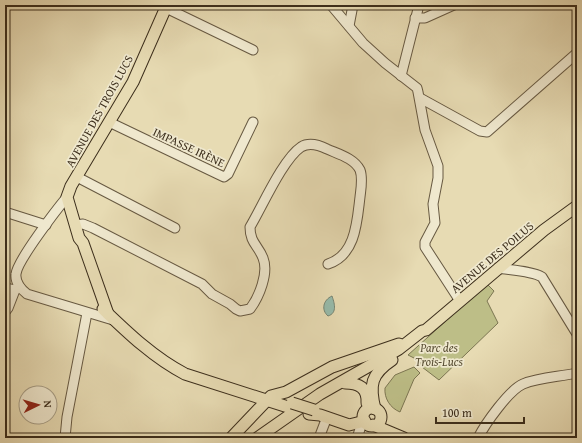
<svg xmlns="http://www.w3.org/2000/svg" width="582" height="443" font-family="'Gentium Book Plus',serif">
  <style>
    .green { fill: #bdbe87; stroke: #7c7652 }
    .water { fill: #97bbab; stroke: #738372 }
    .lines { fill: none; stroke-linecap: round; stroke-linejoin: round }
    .minor-casing { stroke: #675942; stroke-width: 11 }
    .major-casing { stroke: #3c2e1c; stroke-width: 13 }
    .minor { stroke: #efe8ce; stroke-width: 9 }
    .major { stroke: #e7dbb3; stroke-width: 11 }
    .major-bridge-casing { stroke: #3c2e1c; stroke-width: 13; stroke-linecap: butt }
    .major-bridge { stroke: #e7dbb3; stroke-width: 11 }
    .labels { text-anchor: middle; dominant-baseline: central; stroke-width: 3.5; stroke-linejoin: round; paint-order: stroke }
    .street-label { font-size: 12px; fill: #3c2e1c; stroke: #efe8ce }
    .park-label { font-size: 12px; font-style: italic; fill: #564b31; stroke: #efe8ce }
  </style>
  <rect width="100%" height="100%" fill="#e7dbb3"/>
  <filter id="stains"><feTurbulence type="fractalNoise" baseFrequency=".005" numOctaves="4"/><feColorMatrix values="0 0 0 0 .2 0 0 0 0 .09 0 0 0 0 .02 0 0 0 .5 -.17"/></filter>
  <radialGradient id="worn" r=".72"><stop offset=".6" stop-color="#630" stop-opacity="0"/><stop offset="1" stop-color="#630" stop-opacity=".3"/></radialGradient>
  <!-- green -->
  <g class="green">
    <polygon points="487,284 494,291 487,301 498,323 439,380 422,367 420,361 408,355"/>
    <path d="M414,367l6,6 -6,6 -14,33c-10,-4 -16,-14 -15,-24l10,-13z"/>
  </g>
  <!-- water -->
  <path class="water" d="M332,296c2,6 6,17 -4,20 -7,-6 -5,-16 4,-20z"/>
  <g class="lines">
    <!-- minor casing -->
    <g class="minor-casing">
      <g id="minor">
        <polyline points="331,5 363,43 385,63 417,88 418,92 425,130 438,166 438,178 433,204 435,223 425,242 425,247 460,301"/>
        <polyline points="166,8 253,50"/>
        <polyline points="415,18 425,18 454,5"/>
        <polyline points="349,26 353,5"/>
        <polyline points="401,76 419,5"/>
        <polyline points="420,98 480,131 487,132 577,53"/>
        <polyline points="109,122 224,177 228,174 253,122"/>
        <polyline points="77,177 175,228"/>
        <path d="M67,197c-10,12 -50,64 -51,77 -1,9 5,15 11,20l86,26"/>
        <polyline points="5,212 46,225"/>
        <path d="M75,225l8,-1 10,4 109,56 10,10 18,10 6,5 4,2 10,-2c9,-12 19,-36 13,-51 -5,-13 -13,-15 -13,-31 12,-20 33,-68 51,-80 8,-5 18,-2 26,2 11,5 27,9 33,21 3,8 1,18 0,27 -3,24 -4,58 -32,67"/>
        <path d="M498,268c12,2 35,3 44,9l35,57"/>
        <polyline points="5,288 15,290 19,286"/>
        <polyline points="5,312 8,308 15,290"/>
        <polyline points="65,438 67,417 87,313"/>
        <polyline points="319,438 327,417"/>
        <polyline points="357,438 361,426 365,422"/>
        <path d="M478,438c7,-14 31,-48 45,-54 17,-7 36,-7 54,-11"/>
      </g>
    </g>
    <!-- major casing -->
    <g class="major-casing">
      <g id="major">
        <path d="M103,309c25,24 51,49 82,65l103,33"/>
        <polyline points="108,314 83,243 79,238 67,197 71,186 133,82 167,5"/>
        <path d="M345,383c14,0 23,5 22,20"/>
        <circle cx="372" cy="417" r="9"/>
        <path d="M375,409c-6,-24 -4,-35 17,-49"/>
        <polyline points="309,414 320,415 349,425 365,421"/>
        <polyline points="373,425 404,438"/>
        <polyline points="231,438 271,396 286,392 332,367 399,344"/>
        <polyline points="257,438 320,394 399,349 422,331 426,330 544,230 577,206"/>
      </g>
    </g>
    <!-- minor -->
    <use href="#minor" class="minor"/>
    <!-- major -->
    <use href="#major" class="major"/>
    <!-- major-bridge casing -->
    <g class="major-bridge-casing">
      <polyline id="major-bridge" points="292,403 314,410"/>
    </g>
    <!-- major-bridge -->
    <use href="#major-bridge" class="major-bridge"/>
  </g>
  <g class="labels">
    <!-- street labels -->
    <g class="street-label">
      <text transform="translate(99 111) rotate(-61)">AVENUE DES TROIS LUCS</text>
      <text transform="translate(189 147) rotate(25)">IMPASSE IRÈNE</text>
      <text transform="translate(492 257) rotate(-40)">AVENUE DES POILUS</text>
    </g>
    <!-- park labels -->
    <g class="park-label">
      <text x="439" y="347">Parc des<tspan x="439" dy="14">Trois-Lucs</tspan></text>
    </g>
  </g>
  <!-- margin -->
  <rect width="582" height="443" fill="none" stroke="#e7dbb3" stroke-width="20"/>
  <rect x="6" y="6" width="570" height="431" fill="none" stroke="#3c2e1c" stroke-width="2"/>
  <rect x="10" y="10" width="562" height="423" fill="none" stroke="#3c2e1c"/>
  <!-- north arrow -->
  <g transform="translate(38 405) rotate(85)"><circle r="19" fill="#efe8ce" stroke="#a79e87"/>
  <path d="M0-3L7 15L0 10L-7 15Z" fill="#8f2418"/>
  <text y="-6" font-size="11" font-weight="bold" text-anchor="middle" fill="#3c2e1c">N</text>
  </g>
  <!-- scale -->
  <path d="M436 417v6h88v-6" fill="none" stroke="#3c2e1c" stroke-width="2"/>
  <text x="442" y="417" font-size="12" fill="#3c2e1c" stroke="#efe8ce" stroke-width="3" paint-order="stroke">100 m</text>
  <rect width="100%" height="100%" filter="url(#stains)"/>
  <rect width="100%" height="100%" fill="url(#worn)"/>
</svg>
